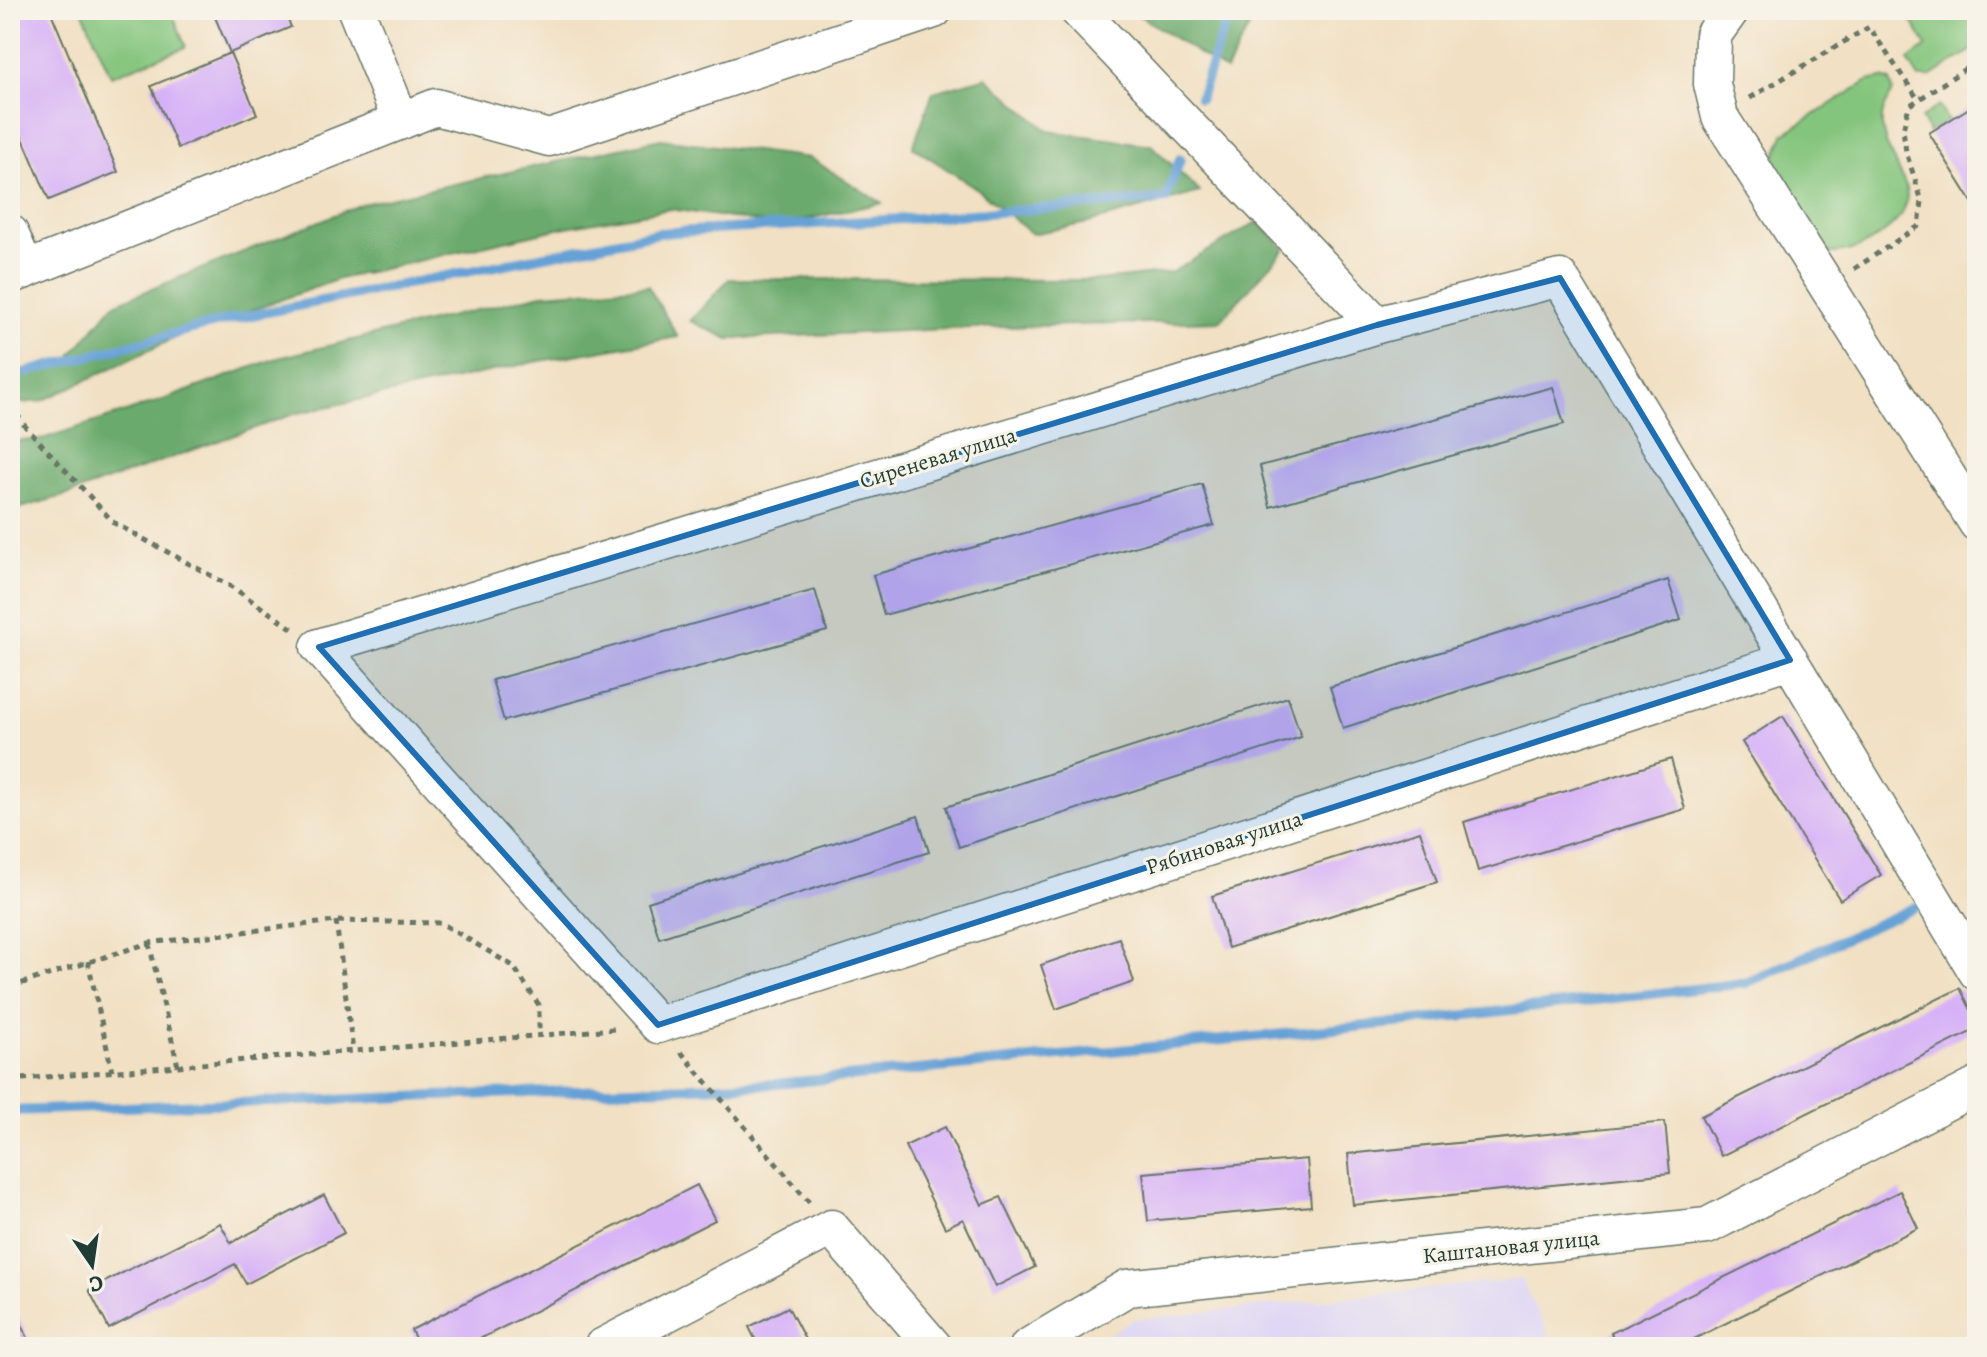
<svg xmlns="http://www.w3.org/2000/svg" width="1987" height="1357" font-family="Alegreya,serif">
  <style>
    .built { fill: #ddd5f6 }
    .green { fill: #84c57d; stroke: #528158; stroke-width: 2 }
    .forest { fill: #6baa6c; stroke: #457450; stroke-width: 2 }
    .lines { fill: none; stroke-linecap: round; stroke-linejoin: round }
    .stream { stroke: #66a1d6; stroke-width: 10 }
    .building { fill: #d6b1f7 }
    .minor-casing { stroke: #687666; stroke-width: 39 }
    .path { stroke: #687666; stroke-width: 5; stroke-dasharray: 6 6; stroke-linecap: butt }
    .minor { stroke: #fff; stroke-width: 36 }
    .marked { fill: #1f6fb2; fill-opacity: 0.2; stroke: #1f6fb2; stroke-width: 6; stroke-linejoin: round }
    .labels { text-anchor: middle; dominant-baseline: central; stroke-width: 6; stroke-linejoin: round; paint-order: stroke }
    .street-label { font-size: 22px; fill: #1f3d34; stroke: #f7f3e8 }
  </style>
  <rect width="100%" height="100%" fill="#f7f3e8"/>
  <filter id="ink" filterUnits="userSpaceOnUse"><feTurbulence type="fractalNoise" baseFrequency=".0125" numOctaves="2"/><feDisplacementMap in="SourceGraphic" scale="16" xChannelSelector="R" yChannelSelector="G"/><feConvolveMatrix kernelMatrix="1 2 1 2 8 2 1 2 1" color-interpolation-filters="sRGB"/></filter>
  <filter id="wash" filterUnits="userSpaceOnUse"><feTurbulence type="fractalNoise" baseFrequency=".006" numOctaves="4" result="noise"/><feDisplacementMap in="SourceGraphic" scale="32" xChannelSelector="R" yChannelSelector="G"/><feGaussianBlur stdDeviation="1.8" result="paint"/><feColorMatrix in="noise" values="0 0 0 0 0 0 0 0 0 0 0 0 0 0 0 0 0 1.4 0 .05"/><feComposite in="paint" operator="in"/></filter>
  <g filter="url(#wash)">
    <rect width="100%" height="100%" fill="#f1e0c3"/>
    <!-- built -->
    <polygon class="built" points="1521,1279 1555,1347 1089,1347 1132,1320"/>
    <!-- green -->
    <g class="green">
      <polygon points="82,10 171,10 186,47 111,76"/>
      <polygon points="1905,10 1977,10 1977,47 1930,77 1919,78 1908,60 1927,46"/>
      <path d="M1883,78l7,3 3,10c-5,12 -13,20 -11,34 4,43 51,67 4,106 -17,14 -34,22 -56,22l-30,-36 -24,-47v-15l8,-21 84,-53z"/>
      <polygon points="1939,106 1948,121 1929,133 1921,118"/>
    </g>
    <!-- forest -->
    <g class="forest">
      <polygon points="1131,10 1258,10 1226,71"/>
      <polygon points="986,77 1048,131 1151,145 1200,192 1088,223 1032,234 976,188 913,147 933,92"/>
      <polygon points="661,139 810,158 882,203 779,225 670,209 566,227 339,279 177,337 42,401 10,404 10,377 64,364 114,304 362,204"/>
      <polygon points="1257,222 1285,249 1220,321 970,328 729,339 690,321 729,279 1101,280 1172,272"/>
      <polygon points="648,286 678,337 534,362 294,414 67,495 10,511 10,441 39,440 163,400 274,359 542,294"/>
    </g>
    <g class="lines">
      <!-- stream -->
      <g class="stream">
        <polyline points="1200,98 1230,10"/>
        <polyline points="12,376 223,321 659,233 919,218 1166,199 1180,159"/>
        <polyline points="10,1111 776,1084 1406,1022 1746,983 1916,907"/>
      </g>
    </g>
    <g id="blocks">
      <!-- building -->
      <g class="building">
        <polygon points="10,10 50,10 118,172 49,200 10,108"/>
        <polygon points="212,10 284,10 291,27 230,53"/>
        <polygon points="230,53 257,114 178,148 151,86"/>
        <polygon points="1977,103 1977,210 1929,133"/>
        <polygon points="1553,387 1564,424 1270,507 1260,466"/>
        <polygon points="1202,484 1214,525 884,615 873,575"/>
        <polygon points="1668,580 1681,620 1343,728 1330,687"/>
        <polygon points="815,590 827,631 504,721 492,680"/>
        <polygon points="1288,697 1301,737 959,847 946,807"/>
        <polygon points="1783,716 1881,875 1840,900 1742,742"/>
        <polygon points="1671,759 1685,809 1478,871 1464,822"/>
        <polygon points="918,816 929,852 659,938 648,902"/>
        <polygon points="1420,831 1437,882 1228,948 1212,896"/>
        <polygon points="1119,938 1134,982 1056,1009 1041,965"/>
        <polygon points="1960,988 1977,1022 1977,1029 1721,1156 1701,1116"/>
        <polygon points="1665,1122 1670,1173 1353,1205 1348,1154"/>
        <polygon points="945,1127 982,1205 1001,1197 1035,1267 995,1287 963,1219 945,1228 905,1146"/>
        <polygon points="1307,1159 1311,1206 1148,1221 1143,1173"/>
        <polygon points="697,1185 715,1220 464,1347 419,1347 411,1330"/>
        <polygon points="1900,1191 1918,1228 1678,1347 1618,1347 1611,1333"/>
        <polygon points="324,1195 344,1233 246,1284 235,1264 109,1329 89,1290 220,1223 231,1243"/>
        <polygon points="10,1298 32,1347 10,1347"/>
        <polygon points="788,1307 809,1347 759,1347 749,1327"/>
      </g>
    </g>
  </g>
  <g filter="url(#ink)">
    <use href="#blocks" fill-opacity="0" stroke="#687666" stroke-width="2"/>
    <g class="lines">
      <!-- minor casing -->
      <g class="minor-casing">
        <g id="minor">
          <polyline points="356,10 401,121"/>
          <polyline points="1078,10 1377,325"/>
          <polyline points="1731,10 1713,35 1712,84 1720,117 1977,523"/>
          <polyline points="10,233 26,270"/>
          <polyline points="10,276 436,107 549,138 934,10"/>
          <polyline points="1790,660 658,1025 319,647 1377,325 1560,278 1977,972"/>
          <polyline points="602,1347 831,1228 934,1347"/>
          <polyline points="1028,1347 1127,1288 1707,1226 1977,1086"/>
        </g>
      </g>
      <!-- path -->
      <g class="path">
        <polyline points="1750,98 1869,27 1918,99"/>
        <polyline points="1854,269 1919,226 1922,201 1906,152 1903,129 1909,106 1977,61"/>
        <polyline points="10,404 24,425 114,523 232,587 293,629"/>
        <polyline points="336,921 353,1051"/>
        <polyline points="149,943 178,1066"/>
        <polyline points="88,961 112,1071"/>
        <polyline points="10,987 149,943 336,921 441,923 513,966 539,1005 539,1036"/>
        <polyline points="681,1052 809,1202"/>
        <polyline points="10,1080 615,1029"/>
      </g>
      <!-- minor -->
      <use href="#minor" class="minor"/>
    </g>
  </g>
  <!-- marked area -->
  <path class="marked" d="M1560,278l230,382 -1132,365 -339,-378 1058,-322z"/>
  <g class="labels">
    <!-- street labels -->
    <g class="street-label">
      <text transform="translate(938 458) rotate(-17)">Сиреневая улица</text>
      <text transform="translate(1224 843) rotate(-18)">Рябиновая улица</text>
      <text transform="translate(1511 1247) rotate(-6)">Каштановая улица</text>
    </g>
  </g>
  <!-- margin -->
  <rect width="1987" height="1357" fill="none" stroke="#f7f3e8" stroke-width="40"/>
  <!-- north arrow -->
  <g transform="translate(92 1265) rotate(167)" stroke="#f7f3e8" stroke-width="6" paint-order="stroke">
  <path d="M0-6L14 30L0 20L-14 30Z" fill="#1f3d34"/>
  <text y="-12" font-size="22" font-weight="bold" text-anchor="middle" fill="#1f3d34">С</text>
  </g>
</svg>
